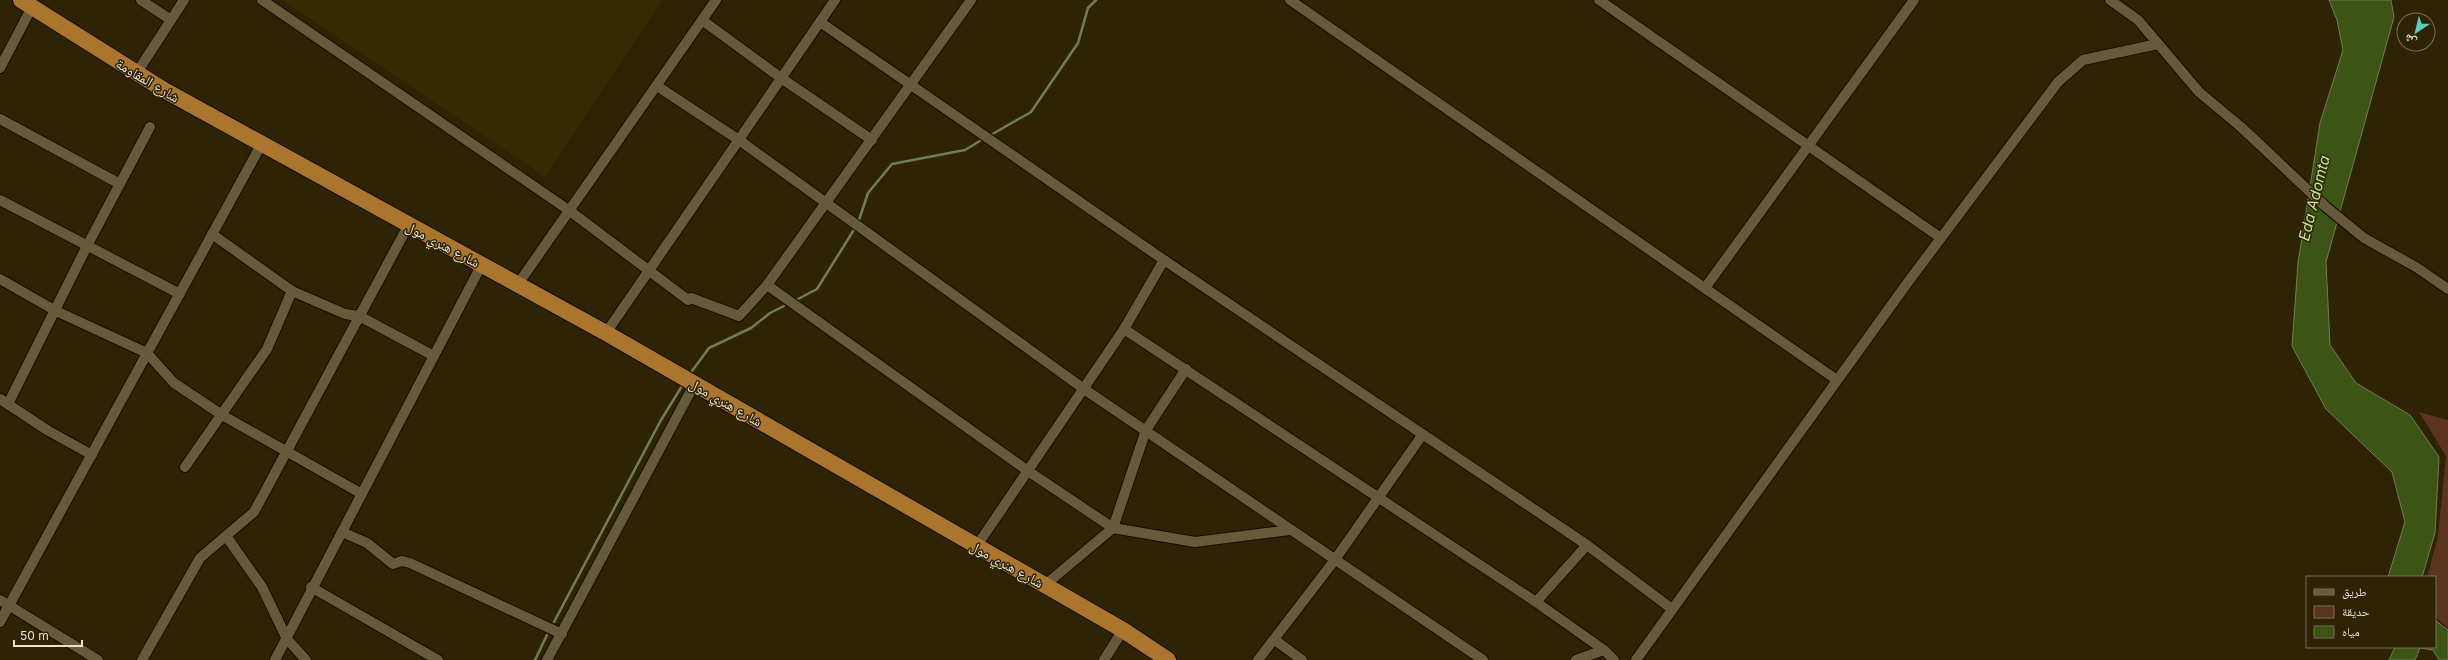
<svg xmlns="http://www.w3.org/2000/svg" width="2448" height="660" font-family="Inter,'Noto Naskh Arabic',sans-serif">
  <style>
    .built { fill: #372900 }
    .green { fill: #5a341e }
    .water { fill: #3d5514; stroke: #717f4d }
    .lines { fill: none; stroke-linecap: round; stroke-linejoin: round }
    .stream { stroke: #717f4d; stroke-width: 2.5 }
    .minor-casing { stroke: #150c00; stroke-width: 12 }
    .trunk-casing { stroke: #150c00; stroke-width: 18 }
    .minor { stroke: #665a3a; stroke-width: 10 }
    .trunk { stroke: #aa752c; stroke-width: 16 }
    .labels { text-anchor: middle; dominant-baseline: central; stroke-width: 3; stroke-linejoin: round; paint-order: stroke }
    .street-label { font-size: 14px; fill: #e9e2d1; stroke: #2e2304 }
    .water-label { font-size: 15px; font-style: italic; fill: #c3ea8f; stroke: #2e2304 }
  </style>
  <rect width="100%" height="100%" fill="#2e2304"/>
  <!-- built -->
  <polygon class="built" points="282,0 662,0 545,177"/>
  <!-- green -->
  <polygon class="green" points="2419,412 2448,420 2448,628 2435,617 2435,577 2427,577 2438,536 2446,456"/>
  <!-- water -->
  <g class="water">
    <polygon points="2329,0 2391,0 2394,17 2326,262 2330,345 2356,383 2410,415 2439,457 2435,533 2422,577 2388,577 2405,522 2392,472 2326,409 2292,346 2298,263 2320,123 2343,50 2337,20"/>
    <polygon points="2435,620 2448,630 2448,660 2439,660 2433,650 2420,648 2415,660 2389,660 2395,647 2435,647"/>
  </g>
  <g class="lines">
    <!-- stream -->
    <g class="stream">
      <polyline points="989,136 1031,112 1078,43 1088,8 1096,0"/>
      <polyline points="858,223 868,193 892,164 965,150 983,139"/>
      <polyline points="798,299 817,289 855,228"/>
      <polyline points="692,371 709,348 751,328 770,313 784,306"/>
      <polyline points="554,622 661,420 682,386"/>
      <polyline points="535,660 547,635"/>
    </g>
    <!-- minor casing -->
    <g class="minor-casing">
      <g id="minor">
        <polyline points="141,0 171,20"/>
        <polyline points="262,0 570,211 688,300 691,298 739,316 767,285 971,0"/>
        <polyline points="1290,0 1837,380"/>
        <polyline points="1599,0 1941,238"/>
        <polyline points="2110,0 2138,20 2199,92 2241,127 2326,207 2364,238 2416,267 2448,289"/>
        <polyline points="702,20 781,78 872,140"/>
        <polyline points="820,22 1164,260 1587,545 1672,609"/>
        <polyline points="0,68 32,7"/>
        <polyline points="136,74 184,0"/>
        <polyline points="657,86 739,140 1084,389 1483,660"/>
        <polyline points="0,119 120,184"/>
        <polyline points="0,200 180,294"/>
        <polyline points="212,234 292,291 345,314 359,316 434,356"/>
        <polyline points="0,279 56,311 147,353 174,383 222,415 362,494"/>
        <polyline points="518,284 716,0"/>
        <polyline points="767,285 1028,471 1113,528 1195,542 1290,530"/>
        <polyline points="1705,288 1914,0"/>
        <polyline points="1124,329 1536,602 1604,650 1614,660"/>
        <polyline points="606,333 835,0"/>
        <polyline points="0,399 47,430 92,455"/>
        <polyline points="8,404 87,246 150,127"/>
        <polyline points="185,467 267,349 292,291"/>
        <polyline points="342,532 367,543 393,564 402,561 410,563 562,634"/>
        <polyline points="226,536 262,587 287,639 306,660"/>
        <polyline points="976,547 1124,329 1164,260"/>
        <polyline points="1045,585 1113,528 1146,430 1186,369"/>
        <polyline points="311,587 438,660"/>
        <polyline points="0,600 98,660"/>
        <polyline points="1536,602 1587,545"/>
        <polyline points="0,622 261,145"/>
        <polyline points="1275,640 1302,660"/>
        <polyline points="142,660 200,558 254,512 408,226"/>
        <polyline points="275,660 482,264"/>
        <polyline points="547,660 695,383"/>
        <polyline points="1104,660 1123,630"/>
        <polyline points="1258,660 1334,561 1423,434"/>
        <polyline points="1576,660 1604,650"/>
        <polyline points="1636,660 1908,282 2058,82 2083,60 2158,44"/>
      </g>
    </g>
    <!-- trunk casing -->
    <g class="trunk-casing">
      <polyline id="trunk" points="21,0 164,90 606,333 1123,630 1168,660"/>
    </g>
    <!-- minor -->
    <use href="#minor" class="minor"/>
    <!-- trunk -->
    <use href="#trunk" class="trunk"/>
  </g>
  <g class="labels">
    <!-- street labels -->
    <g class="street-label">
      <text transform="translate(148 80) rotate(31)">شارع المقاومة</text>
      <text transform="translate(443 244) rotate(28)">شارع هنري مول</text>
      <text transform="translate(726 402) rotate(30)">شارع هنري مول</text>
      <text transform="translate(1007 564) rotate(29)">شارع هنري مول</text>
    </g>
    <!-- water labels -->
    <g class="water-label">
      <text transform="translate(2314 198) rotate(-76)">Eda Adomta</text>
    </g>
  </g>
  <!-- legend -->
  <rect x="2306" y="576" width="130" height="72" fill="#2e2304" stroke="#796f56"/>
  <rect x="2314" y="589" width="20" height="6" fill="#665a3a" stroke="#796f56"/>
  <text x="2342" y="596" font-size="12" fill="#e9e2d1">طريق</text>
  <rect x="2314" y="606" width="20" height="12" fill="#5a341e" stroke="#796f56"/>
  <text x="2342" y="616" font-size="12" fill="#e9e2d1">حديقة</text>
  <rect x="2314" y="626" width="20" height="12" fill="#3d5514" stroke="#796f56"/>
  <text x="2342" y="636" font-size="12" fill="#e9e2d1">مياه</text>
  <!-- north arrow -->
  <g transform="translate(2416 32) rotate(215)"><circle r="19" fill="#2e2304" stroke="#796f56"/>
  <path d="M0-3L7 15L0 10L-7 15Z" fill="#57cec2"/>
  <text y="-6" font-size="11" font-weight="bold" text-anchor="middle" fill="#e9e2d1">ش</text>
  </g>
  <!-- scale -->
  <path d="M14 640v6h68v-6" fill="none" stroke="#e9e2d1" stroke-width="2"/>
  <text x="20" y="640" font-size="12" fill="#e9e2d1" stroke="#2e2304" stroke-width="3" paint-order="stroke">50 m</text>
</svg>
